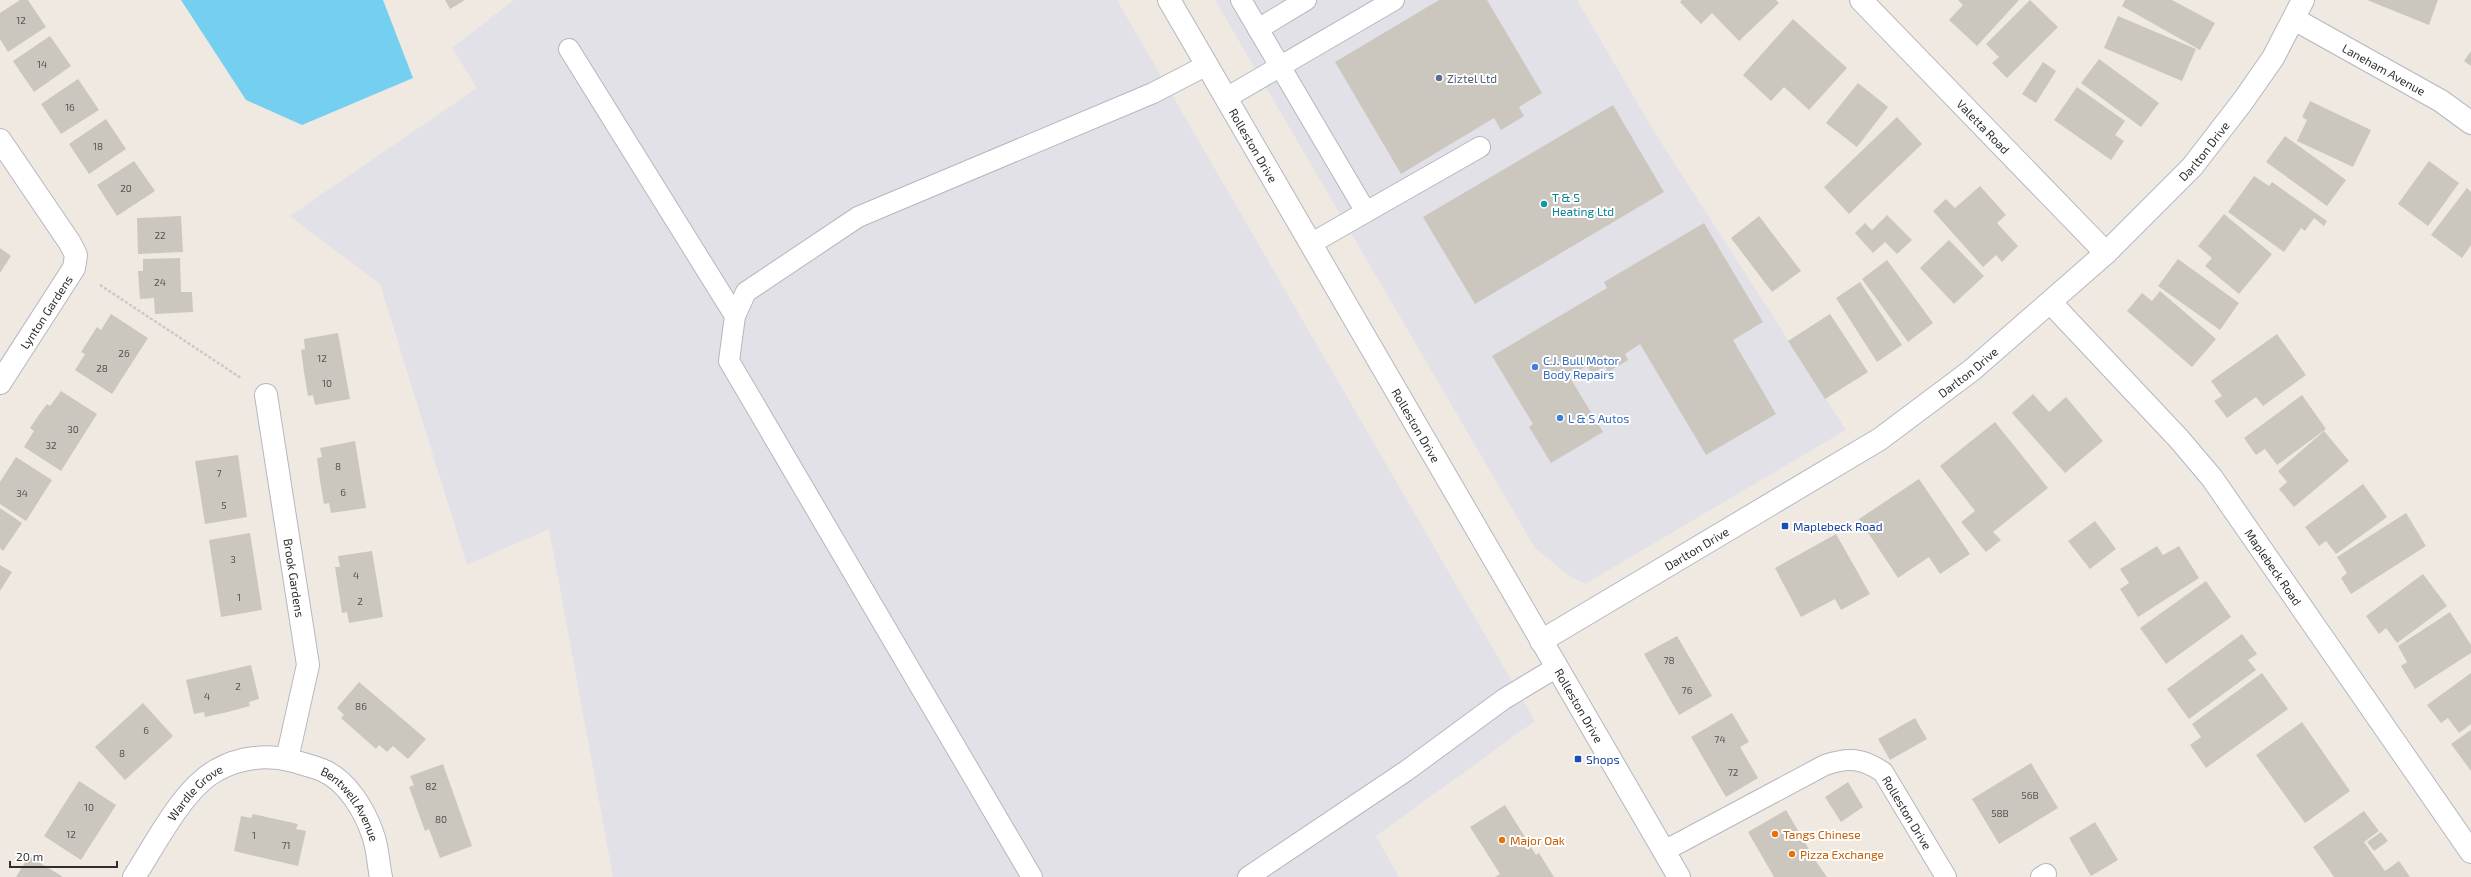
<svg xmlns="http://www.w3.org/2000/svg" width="2471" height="877" font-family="'Exo 2',sans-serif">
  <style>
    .industrial { fill: #e3e1e8 }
    .water { fill: #75cff0 }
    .building { fill: #cbc7bf }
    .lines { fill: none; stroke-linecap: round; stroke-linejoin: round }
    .service-casing { stroke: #b4b7c1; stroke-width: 22 }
    .minor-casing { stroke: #b4b7c1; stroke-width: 24 }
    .tertiary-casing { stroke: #b4b7c1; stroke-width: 24 }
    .path { stroke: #c9c9c9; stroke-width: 2.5; stroke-dasharray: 3 2; stroke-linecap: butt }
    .service { stroke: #fff; stroke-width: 20 }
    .minor { stroke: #fff; stroke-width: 22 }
    .tertiary { stroke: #fff; stroke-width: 22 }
    .service-dot { fill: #5c6f8a; stroke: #fff; stroke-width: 1.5 }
    .culture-dot { fill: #0f9aa8; stroke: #fff; stroke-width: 1.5 }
    .shop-dot { fill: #3f7fe0; stroke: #fff; stroke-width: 1.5 }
    .transit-dot { fill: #1a4fb4; stroke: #fff; stroke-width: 1.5 }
    .food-dot { fill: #e8710a; stroke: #fff; stroke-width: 1.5 }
    .labels { text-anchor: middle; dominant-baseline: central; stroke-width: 4; stroke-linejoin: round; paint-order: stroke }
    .number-label { font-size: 10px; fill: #555452 }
    .street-label { font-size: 12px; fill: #2e2e2e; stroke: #fff }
    .service-label { font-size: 12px; fill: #4e5e75; stroke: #fff; text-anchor: start }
    .culture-label { font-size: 12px; fill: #0d838f; stroke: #fff; text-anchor: start }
    .shop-label { font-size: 12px; fill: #366cbe; stroke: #fff; text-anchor: start }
    .transit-label { font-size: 12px; fill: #164399; stroke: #fff; text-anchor: start }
    .food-label { font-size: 12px; fill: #c56008; stroke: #fff; text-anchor: start }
  </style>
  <rect width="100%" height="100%" fill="#efe9e1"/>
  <!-- industrial -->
  <g class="industrial">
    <polygon points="514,0 1117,0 1535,721 1376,836 1399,877 613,877 549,529 467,565 380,284 290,216 477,88 452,48"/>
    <polygon points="1215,0 1577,0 1655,133 1846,430 1585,584 1568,575 1535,548"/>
  </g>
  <!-- water -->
  <polygon class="water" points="181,0 383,0 413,78 302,125 246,100"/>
  <!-- building -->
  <g class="building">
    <polygon points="20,0 28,0 46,27 8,52 0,39 0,13"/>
    <polygon points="445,0 465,0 450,9"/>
    <polygon points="1439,0 1487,0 1542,93 1519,107 1524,116 1501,130 1494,118 1401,174 1335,62"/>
    <polygon points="1682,0 1776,0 1779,3 1739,41 1712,13 1701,24 1680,2"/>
    <polygon points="1958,0 2019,0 1977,46 1949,20 1963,5"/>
    <polygon points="2030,0 2058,27 2007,78 1992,63 1999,57 1986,44"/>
    <polygon points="2125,0 2172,0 2215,23 2200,50 2122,6"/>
    <polygon points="2367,0 2438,0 2429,25"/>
    <polygon points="2118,16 2196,49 2182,81 2104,48"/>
    <polygon points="1793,19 1847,68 1809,110 1784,87 1771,101 1743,75"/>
    <polygon points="50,36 71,66 34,92 13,61"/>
    <polygon points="2471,51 2471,66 2464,61"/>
    <polygon points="2099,59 2159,103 2141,127 2081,83"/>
    <polygon points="2043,62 2056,71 2036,103 2022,94"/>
    <polygon points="78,79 99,110 61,134 41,104"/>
    <polygon points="1858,83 1888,107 1857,147 1826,123"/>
    <polygon points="2077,87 2125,121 2115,135 2124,141 2111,160 2054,120"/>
    <polygon points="2310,101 2371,130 2353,167 2297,141 2307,120 2302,117"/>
    <polygon points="1613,105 1664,192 1475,304 1423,217"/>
    <polygon points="1897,117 1922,144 1849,214 1824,187"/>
    <polygon points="106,119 126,149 89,174 69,144"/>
    <polygon points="2285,136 2346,180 2327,206 2266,162"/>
    <polygon points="134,161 155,191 117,216 97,185"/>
    <polygon points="2429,161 2459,183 2428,226 2398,204"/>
    <polygon points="2254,176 2269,186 2272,182 2327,221 2324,226 2314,218 2305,231 2301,228 2284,252 2228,212"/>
    <polygon points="1980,186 2006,215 1997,223 2018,246 2002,262 1996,255 1983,267 1933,211 1946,199 1955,208"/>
    <polygon points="2467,188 2471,192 2471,245 2462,258 2431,235"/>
    <polygon points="2224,214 2272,254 2239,294 2205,266 2212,258 2198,246"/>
    <polygon points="1887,215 1912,240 1897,254 1885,242 1873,253 1855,233 1865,223 1872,230"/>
    <polygon points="181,216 183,252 138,254 137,218"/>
    <polygon points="1759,216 1801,271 1772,292 1731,238"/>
    <polygon points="1704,223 1763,322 1733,340 1776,414 1706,455 1640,344 1625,354 1628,360 1608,372 1605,366 1592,374 1587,366 1569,376 1603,432 1551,463 1529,427 1533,424 1492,356 1607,288 1604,282"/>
    <polygon points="1949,240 1984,276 1954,304 1920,268"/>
    <polygon points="0,248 11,256 0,273"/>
    <polygon points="180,258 181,292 192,292 193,312 155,314 154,298 140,299 138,271 143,271 143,259"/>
    <polygon points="2178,259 2239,303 2220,330 2158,286"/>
    <polygon points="1887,260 1933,323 1908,342 1862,279"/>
    <polygon points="1860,282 1902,345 1877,362 1836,298"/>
    <polygon points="2160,291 2216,339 2192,367 2127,311 2142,293 2152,301"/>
    <polygon points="111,314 148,338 112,394 75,370 85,354 81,352 97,327 101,330"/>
    <polygon points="1830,314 1868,372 1825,399 1788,341"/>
    <polygon points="338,333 350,399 315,405 313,395 308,396 304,372 301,350 305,349 304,339"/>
    <polygon points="2277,334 2306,375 2263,406 2256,397 2227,418 2214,401 2222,396 2211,381"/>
    <polygon points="61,391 97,414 61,471 24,447 34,431 30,428 38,416 47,404 50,406"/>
    <polygon points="2033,394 2049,412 2066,397 2103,441 2065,473 2012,413"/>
    <polygon points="2302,395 2326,429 2277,465 2265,449 2256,455 2244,438"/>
    <polygon points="1995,422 2048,488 1993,532 2001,540 1986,552 1961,522 1975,511 1940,466"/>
    <polygon points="2324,431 2349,461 2294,507 2279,489 2287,482 2278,471"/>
    <polygon points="355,441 366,508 331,513 329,503 324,504 320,481 317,458 322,457 320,448"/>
    <polygon points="238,455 247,517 205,524 195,461"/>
    <polygon points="16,457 52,480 26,521 0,504 0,482"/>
    <polygon points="1919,479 1970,554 1940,574 1929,557 1898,578 1859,519"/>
    <polygon points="2363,484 2387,517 2336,554 2326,541 2319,546 2305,527"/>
    <polygon points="0,508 22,523 3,551 0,548"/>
    <polygon points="2406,513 2426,546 2351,594 2341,578 2347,573 2337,557"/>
    <polygon points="2095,521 2116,549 2090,569 2068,541"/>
    <polygon points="250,533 262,610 221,617 209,540"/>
    <polygon points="1836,534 1870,594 1841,610 1835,599 1801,617 1775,568"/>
    <polygon points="2157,546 2163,555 2179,546 2199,578 2138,617 2120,589 2129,583 2120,569"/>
    <polygon points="372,551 383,617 349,623 347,612 342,613 335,567 340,567 338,556"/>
    <polygon points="0,565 12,572 0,591"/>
    <polygon points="2423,574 2447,606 2397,643 2386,628 2379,634 2366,616"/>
    <polygon points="2206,581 2231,617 2166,664 2140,628"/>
    <polygon points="2450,612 2471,645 2471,653 2415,689 2401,666 2407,662 2398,646"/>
    <polygon points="2242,634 2257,654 2248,660 2256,670 2189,719 2167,689"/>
    <polygon points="1677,636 1712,696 1679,715 1644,654"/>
    <polygon points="251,665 259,699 249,702 250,706 228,712 205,717 204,712 194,714 186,680"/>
    <polygon points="2262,673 2288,709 2206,768 2190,745 2201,737 2192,724"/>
    <polygon points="2471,673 2471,724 2459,733 2448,718 2441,723 2427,705"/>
    <polygon points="359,682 426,739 408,759 393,746 387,752 379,745 376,749 341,718 344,715 337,708"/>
    <polygon points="143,703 173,736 125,780 95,747"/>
    <polygon points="1732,713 1749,742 1740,747 1758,778 1726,797 1691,737"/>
    <polygon points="1915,718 1927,739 1890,760 1878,739"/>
    <polygon points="2302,722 2350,791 2305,823 2256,755"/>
    <polygon points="2471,730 2471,771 2451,744"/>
    <polygon points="2031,763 2058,808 1999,844 1972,799"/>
    <polygon points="443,764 472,846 440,858 429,829 425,831 409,787 414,785 410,776"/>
    <polygon points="79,781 116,805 81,860 44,836"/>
    <polygon points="1848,782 1863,807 1841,822 1825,797"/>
    <polygon points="1505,805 1536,855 1539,853 1554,877 1495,877 1500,874 1470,827"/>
    <polygon points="1786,810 1817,863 1827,877 1774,877 1748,832"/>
    <polygon points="2364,811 2379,831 2364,842 2385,871 2399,861 2410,877 2334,877 2313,847"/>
    <polygon points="253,814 298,824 296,829 306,831 298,866 234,851 241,816 251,818"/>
    <polygon points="2095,822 2118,860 2091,876 2069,838"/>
    <polygon points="2381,832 2388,841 2374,851 2367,842"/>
    <polygon points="29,856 63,877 16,877"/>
  </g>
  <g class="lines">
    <!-- service casing -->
    <g class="service-casing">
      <g id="service">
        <polyline points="1241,0 1366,212 1312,243"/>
        <polyline points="1258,29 1306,0"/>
        <polyline points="569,49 735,316"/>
        <polyline points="1226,98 1394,0"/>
        <polyline points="1366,212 1480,147"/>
        <path id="s1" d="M1664,851l161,-86c24,-8 37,-7 58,7l63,105"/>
        <polyline points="1032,877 729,361 735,316 746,292 858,217 1153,93 1207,65"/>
        <polyline points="1248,877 1406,771 1504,699 1557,667"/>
        <polyline points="2041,877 2046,874"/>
      </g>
    </g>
    <!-- minor casing -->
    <g class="minor-casing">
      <g id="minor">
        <path id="s2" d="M1861,0l245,253"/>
        <path id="s3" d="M2294,19l147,82 30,22"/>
        <polyline points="0,140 70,243 76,255 74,268 0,383"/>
        <path id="s4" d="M2051,303l128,136 33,39 259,374"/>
        <path id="s5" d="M266,395l42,270 -21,94"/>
        <path id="s6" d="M1541,641l339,-202 92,-69 134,-117 86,-86 51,-66 30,-43 30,-58"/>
        <path id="s7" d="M134,877c21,-32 49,-89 83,-107 23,-13 51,-16 76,-9 10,3 20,5 29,9 25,10 43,41 51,65 5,13 5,29 8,42"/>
      </g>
    </g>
    <!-- tertiary casing -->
    <g class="tertiary-casing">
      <g id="tertiary">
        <path id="s8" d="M1169,0l510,877"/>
      </g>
    </g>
    <!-- path -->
    <polyline class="path" points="100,285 241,378"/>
    <!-- service -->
    <use href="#service" class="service"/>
    <!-- minor -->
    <use href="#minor" class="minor"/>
    <!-- tertiary -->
    <use href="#tertiary" class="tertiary"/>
  </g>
  <!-- markers -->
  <circle class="service-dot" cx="1439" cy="78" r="4"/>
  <circle class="culture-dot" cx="1544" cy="204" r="4"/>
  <g class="shop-dot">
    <circle cx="1535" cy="367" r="4"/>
    <circle cx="1560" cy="418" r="4"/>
  </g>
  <g class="transit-dot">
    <rect x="1781" y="522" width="8" height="8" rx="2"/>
    <rect x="1574" y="755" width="8" height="8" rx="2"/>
  </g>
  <g class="food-dot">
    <circle cx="1775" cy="834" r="4"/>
    <circle cx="1502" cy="840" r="4"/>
    <circle cx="1792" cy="854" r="4"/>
  </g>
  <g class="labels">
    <!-- number labels -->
    <g class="number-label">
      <text x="21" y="20">12</text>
      <text x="42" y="64">14</text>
      <text x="70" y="107">16</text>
      <text x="98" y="146">18</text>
      <text x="126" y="188">20</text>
      <text x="160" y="235">22</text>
      <text x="160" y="282">24</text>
      <text x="124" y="353">26</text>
      <text x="322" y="358">12</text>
      <text x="102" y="368">28</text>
      <text x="327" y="383">10</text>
      <text x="73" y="429">30</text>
      <text x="51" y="445">32</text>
      <text x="338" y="466">8</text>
      <text x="219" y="473">7</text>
      <text x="343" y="492">6</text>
      <text x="22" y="493">34</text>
      <text x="224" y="505">5</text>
      <text x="233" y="559">3</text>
      <text x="356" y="575">4</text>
      <text x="239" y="597">1</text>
      <text x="360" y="601">2</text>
      <text x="1669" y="660">78</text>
      <text x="238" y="686">2</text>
      <text x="1687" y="690">76</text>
      <text x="207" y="696">4</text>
      <text x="361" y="706">86</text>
      <text x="146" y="730">6</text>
      <text x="1720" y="739">74</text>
      <text x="122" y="753">8</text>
      <text x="1733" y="772">72</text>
      <text x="431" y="786">82</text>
      <text x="2030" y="795">56B</text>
      <text x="89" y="807">10</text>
      <text x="2000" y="813">58B</text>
      <text x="441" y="819">80</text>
      <text x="71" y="834">12</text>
      <text x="254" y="835">1</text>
      <text x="286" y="845">71</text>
    </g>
    <!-- street labels -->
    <g class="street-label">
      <text stroke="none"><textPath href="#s3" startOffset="103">Laneham Avenue</textPath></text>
      <text stroke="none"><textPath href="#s2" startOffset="176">Valetta Road</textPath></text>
      <text stroke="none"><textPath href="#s8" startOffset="168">Rolleston Drive</textPath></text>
      <text stroke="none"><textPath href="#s6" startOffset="829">Darlton Drive</textPath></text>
      <text transform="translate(46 312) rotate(-57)">Lynton Gardens</text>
      <text stroke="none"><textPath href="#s6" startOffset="505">Darlton Drive</textPath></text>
      <text stroke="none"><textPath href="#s8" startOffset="492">Rolleston Drive</textPath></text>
      <text stroke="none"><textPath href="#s6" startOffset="181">Darlton Drive</textPath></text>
      <text stroke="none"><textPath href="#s4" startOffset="346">Maplebeck Road</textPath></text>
      <text stroke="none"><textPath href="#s5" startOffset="185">Brook Gardens</textPath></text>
      <text stroke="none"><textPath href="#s8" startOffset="816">Rolleston Drive</textPath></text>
      <text stroke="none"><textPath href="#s7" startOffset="105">Wardle Grove</textPath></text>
      <text stroke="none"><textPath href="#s7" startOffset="291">Bentwell Avenue</textPath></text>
      <text stroke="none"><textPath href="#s1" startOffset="291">Rolleston Drive</textPath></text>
    </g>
    <!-- service labels -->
    <g class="service-label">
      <text x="1447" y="78">Ziztel Ltd</text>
    </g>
    <!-- culture labels -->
    <g class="culture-label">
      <text x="1552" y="197">T &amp; S<tspan x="1552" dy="14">Heating Ltd</tspan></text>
    </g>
    <!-- shop labels -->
    <g class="shop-label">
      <text x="1543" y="360">C.J. Bull Motor<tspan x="1543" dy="14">Body Repairs</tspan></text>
      <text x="1568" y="418">L &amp; S Autos</text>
    </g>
    <!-- transit labels -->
    <g class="transit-label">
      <text x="1793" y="526">Maplebeck Road</text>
      <text x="1586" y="759">Shops</text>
    </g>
    <!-- food labels -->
    <g class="food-label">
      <text x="1783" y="834">Tangs Chinese</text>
      <text x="1510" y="840">Major Oak</text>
      <text x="1800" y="854">Pizza Exchange</text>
    </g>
  </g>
  <!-- scale -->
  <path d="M10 861v6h107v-6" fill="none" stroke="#2e2e2e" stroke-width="2"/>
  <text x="16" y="861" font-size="12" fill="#2e2e2e" stroke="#ffffff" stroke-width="3" paint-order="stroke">20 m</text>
</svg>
